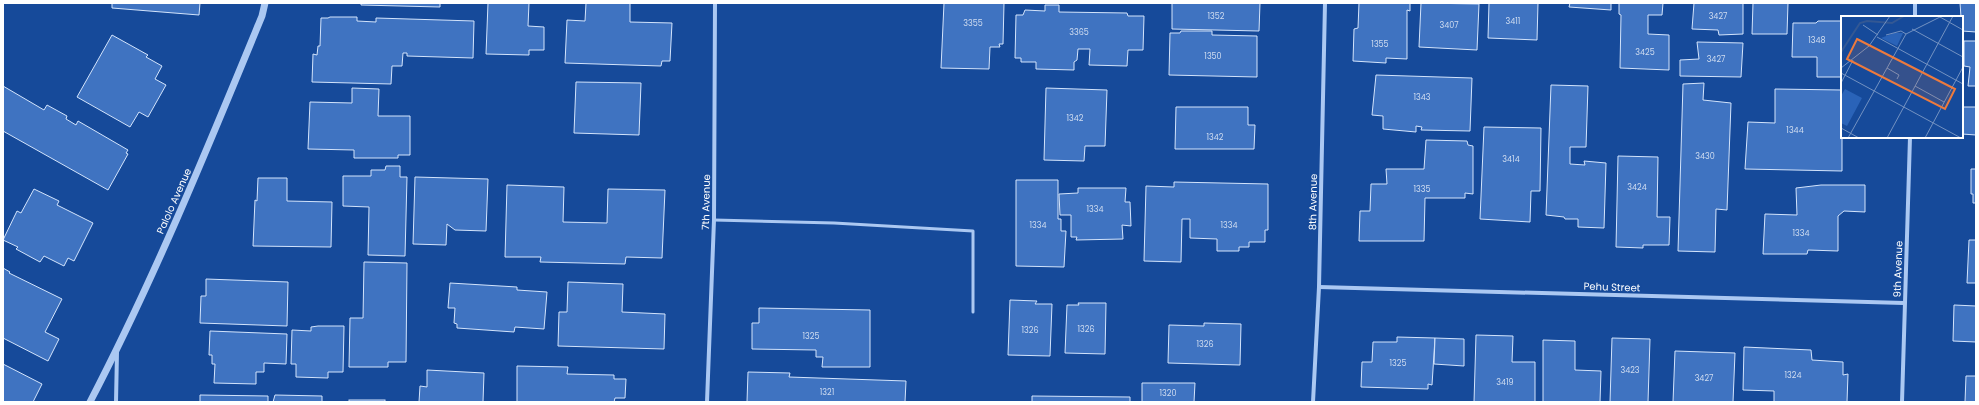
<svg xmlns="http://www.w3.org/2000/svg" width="1979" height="405" font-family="Poppins,sans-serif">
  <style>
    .building { fill: #3f73c1; stroke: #d3e4fc }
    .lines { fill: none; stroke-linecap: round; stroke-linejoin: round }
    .service { stroke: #abc8f2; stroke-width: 3 }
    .minor { stroke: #abc8f2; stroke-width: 4 }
    .tertiary { stroke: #abc8f2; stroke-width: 7 }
    .labels { text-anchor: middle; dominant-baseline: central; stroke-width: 3; stroke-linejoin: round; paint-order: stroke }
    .number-label { font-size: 8px; fill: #cfdcf0 }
    .street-label { font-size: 10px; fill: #fff; stroke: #164a9a }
    .inset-river { fill: none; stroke: #335894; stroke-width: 2 }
    .inset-road { fill: none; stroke: #7392c2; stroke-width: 1 }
    .view { fill: #ed7a3d; fill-opacity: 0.15; stroke: #ed7a3d; stroke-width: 2 }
    .inset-edge { fill: none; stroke: #fff; stroke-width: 2 }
  </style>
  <rect width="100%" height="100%" fill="#164a9a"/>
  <!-- building -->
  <g class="building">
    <polygon points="112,3 200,3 199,15 112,8"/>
    <polygon points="361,3 440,3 440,7 361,5"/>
    <polygon points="488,3 529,3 528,26 544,27 544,50 529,50 529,55 486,54"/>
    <polygon points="586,3 630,3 630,22 672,23 670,61 662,61 661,66 565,63 567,20 585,21"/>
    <polygon points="944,3 1004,3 1003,44 999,44 1000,47 990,47 989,69 941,68"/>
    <polygon points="1172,3 1260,3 1259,31 1172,29"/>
    <polygon points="1359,3 1410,3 1410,11 1407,10 1407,59 1386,58 1386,63 1353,61 1354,29 1358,28"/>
    <polygon points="1421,3 1479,4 1477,50 1419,47"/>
    <polygon points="1489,3 1538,3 1537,40 1488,38"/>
    <polygon points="1570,3 1611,3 1611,10 1569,7"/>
    <polygon points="1619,3 1663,3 1662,15 1648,15 1648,34 1669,35 1669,70 1620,68 1621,15 1619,14"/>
    <polygon points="1694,3 1743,3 1743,34 1719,35 1718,30 1692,29"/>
    <polygon points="1753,3 1788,3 1787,34 1752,34"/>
    <polygon points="1960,3 1976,3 1976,32 1962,31"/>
    <polygon points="1045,5 1059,5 1059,12 1127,13 1128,16 1144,16 1143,50 1128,50 1127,66 1089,65 1090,49 1078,49 1077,60 1074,62 1074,70 1036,69 1036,62 1021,62 1021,58 1015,58 1016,15 1023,15 1025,10 1045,11"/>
    <polygon points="330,17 357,17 357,21 376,22 376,18 474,21 473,58 407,56 407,53 403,53 402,66 392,66 391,84 312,82 313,54 317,55 318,46 320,46 321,18 328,18"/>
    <polygon points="1818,21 1842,21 1842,77 1817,77 1817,57 1792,57 1793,23 1816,23"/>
    <polygon points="1181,31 1212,31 1212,35 1257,36 1257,77 1169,75 1170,33 1180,33"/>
    <polygon points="112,35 148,55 146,57 162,66 155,79 166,85 148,117 139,112 130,127 77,97"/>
    <polygon points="1964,41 1976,41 1976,86 1968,86 1970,67 1964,66"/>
    <polygon points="1697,42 1743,43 1741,77 1680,76 1680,60 1699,59"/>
    <polygon points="1376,75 1472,78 1470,131 1421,130 1422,127 1416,126 1416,132 1383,129 1383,116 1372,115"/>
    <polygon points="576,82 641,83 639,135 574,133"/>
    <polygon points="1704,83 1703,100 1731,103 1727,210 1716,209 1715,252 1678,251 1683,84"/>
    <polygon points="1551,85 1588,86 1586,147 1570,147 1570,164 1585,165 1584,161 1606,163 1604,228 1578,227 1578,219 1565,219 1564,217 1546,215"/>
    <polygon points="3,86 44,110 47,105 67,116 66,119 76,125 78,121 128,150 126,153 128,154 108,190 3,131"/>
    <polygon points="352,88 379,89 378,116 410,116 410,155 398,155 398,158 354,158 354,150 308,149 310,102 352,103"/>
    <polygon points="1046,88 1107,90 1105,146 1085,146 1084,161 1044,160"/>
    <polygon points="1775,89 1842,90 1842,171 1745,169 1748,122 1775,123"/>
    <polygon points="1176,107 1248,107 1248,125 1255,125 1254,149 1175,149"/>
    <polygon points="1962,107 1976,107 1976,135 1962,134"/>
    <polygon points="1484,127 1541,128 1540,191 1531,191 1530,222 1480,219"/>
    <polygon points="1426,140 1467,141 1468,145 1473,146 1473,194 1465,193 1465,198 1425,198 1424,241 1359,241 1360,211 1370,211 1371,184 1387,184 1386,169 1424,169"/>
    <polygon points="1618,156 1658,157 1657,217 1670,217 1669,245 1643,245 1643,248 1616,247"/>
    <polygon points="386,166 400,166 400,177 407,177 405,256 368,255 369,207 343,206 343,176 371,176 371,170 385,170"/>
    <polygon points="1971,169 1976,169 1976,203 1973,203 1973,194 1971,194"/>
    <polygon points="415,177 488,179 486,231 455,230 447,224 446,245 413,244"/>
    <polygon points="258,178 287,178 287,201 332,202 331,247 253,246 255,200 257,201"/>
    <polygon points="1016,180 1058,180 1058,219 1061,219 1061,231 1066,231 1064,267 1016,266"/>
    <polygon points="1174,182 1268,184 1268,230 1265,230 1265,242 1249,242 1249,247 1239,247 1239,251 1217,251 1217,239 1190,238 1190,219 1182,219 1181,262 1144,261 1146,186 1174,187"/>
    <polygon points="507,185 564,187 563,222 607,223 608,189 665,190 662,258 626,257 625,264 540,262 541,257 505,257"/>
    <polygon points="1821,185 1865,185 1865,212 1844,211 1838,216 1838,251 1808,250 1807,254 1763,254 1765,214 1797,215 1796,188"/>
    <polygon points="1078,188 1126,188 1125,202 1130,202 1131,226 1122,225 1123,239 1076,240 1077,237 1071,237 1071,215 1060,215 1059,194 1078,193"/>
    <polygon points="34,189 59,201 57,205 93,223 74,261 68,258 64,266 44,256 40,262 16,249 18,247 3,240 17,211 21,213"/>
    <polygon points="1969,240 1976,240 1976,283 1967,283"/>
    <polygon points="364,262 407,263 406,362 388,362 388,367 349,367 350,318 363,318"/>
    <polygon points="3,268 10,272 9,273 62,299 45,332 59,339 48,361 3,338"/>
    <polygon points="206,279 288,282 287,326 200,323 201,296 206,296"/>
    <polygon points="568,282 623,284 622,312 665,314 664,349 558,346 559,312 567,312"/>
    <polygon points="450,283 517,287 517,290 547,292 544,329 515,327 514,332 457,328 457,324 454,323 455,308 448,308"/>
    <polygon points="1010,300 1037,301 1035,304 1052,304 1050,356 1008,355"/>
    <polygon points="1078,303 1106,303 1105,354 1065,353 1067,305 1079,305"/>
    <polygon points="1954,305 1976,306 1976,342 1953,341"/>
    <polygon points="759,308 870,310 870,367 822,367 823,357 816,357 816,350 752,349 752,323 759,323"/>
    <polygon points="1204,323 1241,324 1240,365 1168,363 1169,325 1204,326"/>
    <polygon points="318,326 344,326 343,372 328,372 328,378 296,377 296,364 291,364 292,330 311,331 311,327"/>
    <polygon points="210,331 287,334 286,364 264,363 264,372 256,372 256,384 214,383 215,364 212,364 212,355 209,355"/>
    <polygon points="1476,335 1513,336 1512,362 1535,362 1535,402 1474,402"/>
    <polygon points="1397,337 1435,338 1432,385 1428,384 1428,389 1361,387 1362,362 1372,362 1373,342 1397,342"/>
    <polygon points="1435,338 1464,339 1464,366 1434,364"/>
    <polygon points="1612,338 1650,339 1648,402 1610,402"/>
    <polygon points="1543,340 1575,341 1575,370 1601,371 1600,402 1543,402"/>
    <polygon points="1744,347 1811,350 1812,360 1843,362 1843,375 1848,374 1847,402 1774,402 1774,391 1743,390"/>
    <polygon points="1675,351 1735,353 1733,402 1673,402"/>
    <polygon points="3,364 42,384 33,402 3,402"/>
    <polygon points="517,366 568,367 567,374 614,375 614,379 626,379 625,398 615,398 614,402 517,402"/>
    <polygon points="427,370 484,373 483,402 419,402 420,386 427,387"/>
    <polygon points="748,372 790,373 789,377 906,381 905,402 747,402"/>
    <polygon points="1966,376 1976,376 1976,402 1965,402"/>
    <polygon points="1142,383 1195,383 1194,402 1142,402"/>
    <polygon points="200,395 268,396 268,402 200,402"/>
    <polygon points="275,395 322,396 322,402 273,402"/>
    <polygon points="1032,396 1130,397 1130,402 1032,402"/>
    <rect x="349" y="400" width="36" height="2"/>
  </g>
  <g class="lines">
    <!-- service -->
    <polyline class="service" points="714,220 834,223 973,231 973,312"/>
    <!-- minor -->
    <g class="minor">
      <polyline points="1915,17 1915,3"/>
      <polyline points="1319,287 1904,303"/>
      <polyline points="116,402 117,352"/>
      <polyline points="707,402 714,220 715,3"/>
      <polyline points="1313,402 1319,287 1325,3"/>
      <polyline points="1902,402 1910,137"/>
    </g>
    <!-- tertiary -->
    <path class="tertiary" d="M90,402c65,-125 118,-255 172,-386l3,-13"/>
  </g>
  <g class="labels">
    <!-- number labels -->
    <g class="number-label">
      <text x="1216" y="16">1352</text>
      <text x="1718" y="16">3427</text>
      <text x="1513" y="21">3411</text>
      <text x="973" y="23">3355</text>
      <text x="1449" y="25">3407</text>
      <text x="1079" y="32">3365</text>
      <text x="1817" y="40">1348</text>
      <text x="1380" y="44">1355</text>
      <text x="1645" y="52">3425</text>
      <text x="1213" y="56">1350</text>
      <text x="1716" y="59">3427</text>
      <text x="1422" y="97">1343</text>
      <text x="1075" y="118">1342</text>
      <text x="1795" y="130">1344</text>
      <text x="1215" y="137">1342</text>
      <text x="1705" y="156">3430</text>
      <text x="1511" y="159">3414</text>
      <text x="1637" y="187">3424</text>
      <text x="1422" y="189">1335</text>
      <text x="1095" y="209">1334</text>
      <text x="1038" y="225">1334</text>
      <text x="1229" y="225">1334</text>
      <text x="1801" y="233">1334</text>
      <text x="1086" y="329">1326</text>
      <text x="1030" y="330">1326</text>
      <text x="811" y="336">1325</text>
      <text x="1205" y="344">1326</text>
      <text x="1398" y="363">1325</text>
      <text x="1630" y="370">3423</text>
      <text x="1793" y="375">1324</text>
      <text x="1704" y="378">3427</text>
      <text x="1505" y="382">3419</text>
      <text x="827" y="392">1321</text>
      <text x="1168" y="393">1320</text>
    </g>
    <!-- street labels -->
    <g class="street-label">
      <text transform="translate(174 201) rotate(-66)">Palolo Avenue</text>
      <text transform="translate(706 202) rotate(-89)">7th Avenue</text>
      <text transform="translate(1313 202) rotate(-89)">8th Avenue</text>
      <text transform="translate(1898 269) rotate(-88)">9th Avenue</text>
      <text transform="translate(1612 287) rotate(2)">Pehu Street</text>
    </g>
  </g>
  <!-- overview -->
  <g transform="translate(1841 16)">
    <rect width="122" height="122" fill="#164a9a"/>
    <path d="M53,17h9l-6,13 -16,-8zM4,73l17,9 -15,28 -6,-3v-27z" fill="#2a63b8"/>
    <path class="inset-river" d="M0,36l19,-29 7,-2 25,2 12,-7"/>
    <path class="inset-road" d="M99,1l23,13M22,9l15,10M71,13l51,28M45,19l15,-4 5,3M36,21l86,47M0,52l28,-22 21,-30M46,52l12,7 -2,4M0,57l120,65M0,67l12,-23M74,70l29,16M0,112l18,10M7,122l58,-104 36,-18M46,122l66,-122M84,122l38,-71"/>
    <path class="view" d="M16,23l98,50 -10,20 -98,-50z"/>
    <rect width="122" height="122" class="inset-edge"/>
  </g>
  <!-- border -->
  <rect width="1979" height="405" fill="none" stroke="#ffffff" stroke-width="8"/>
</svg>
